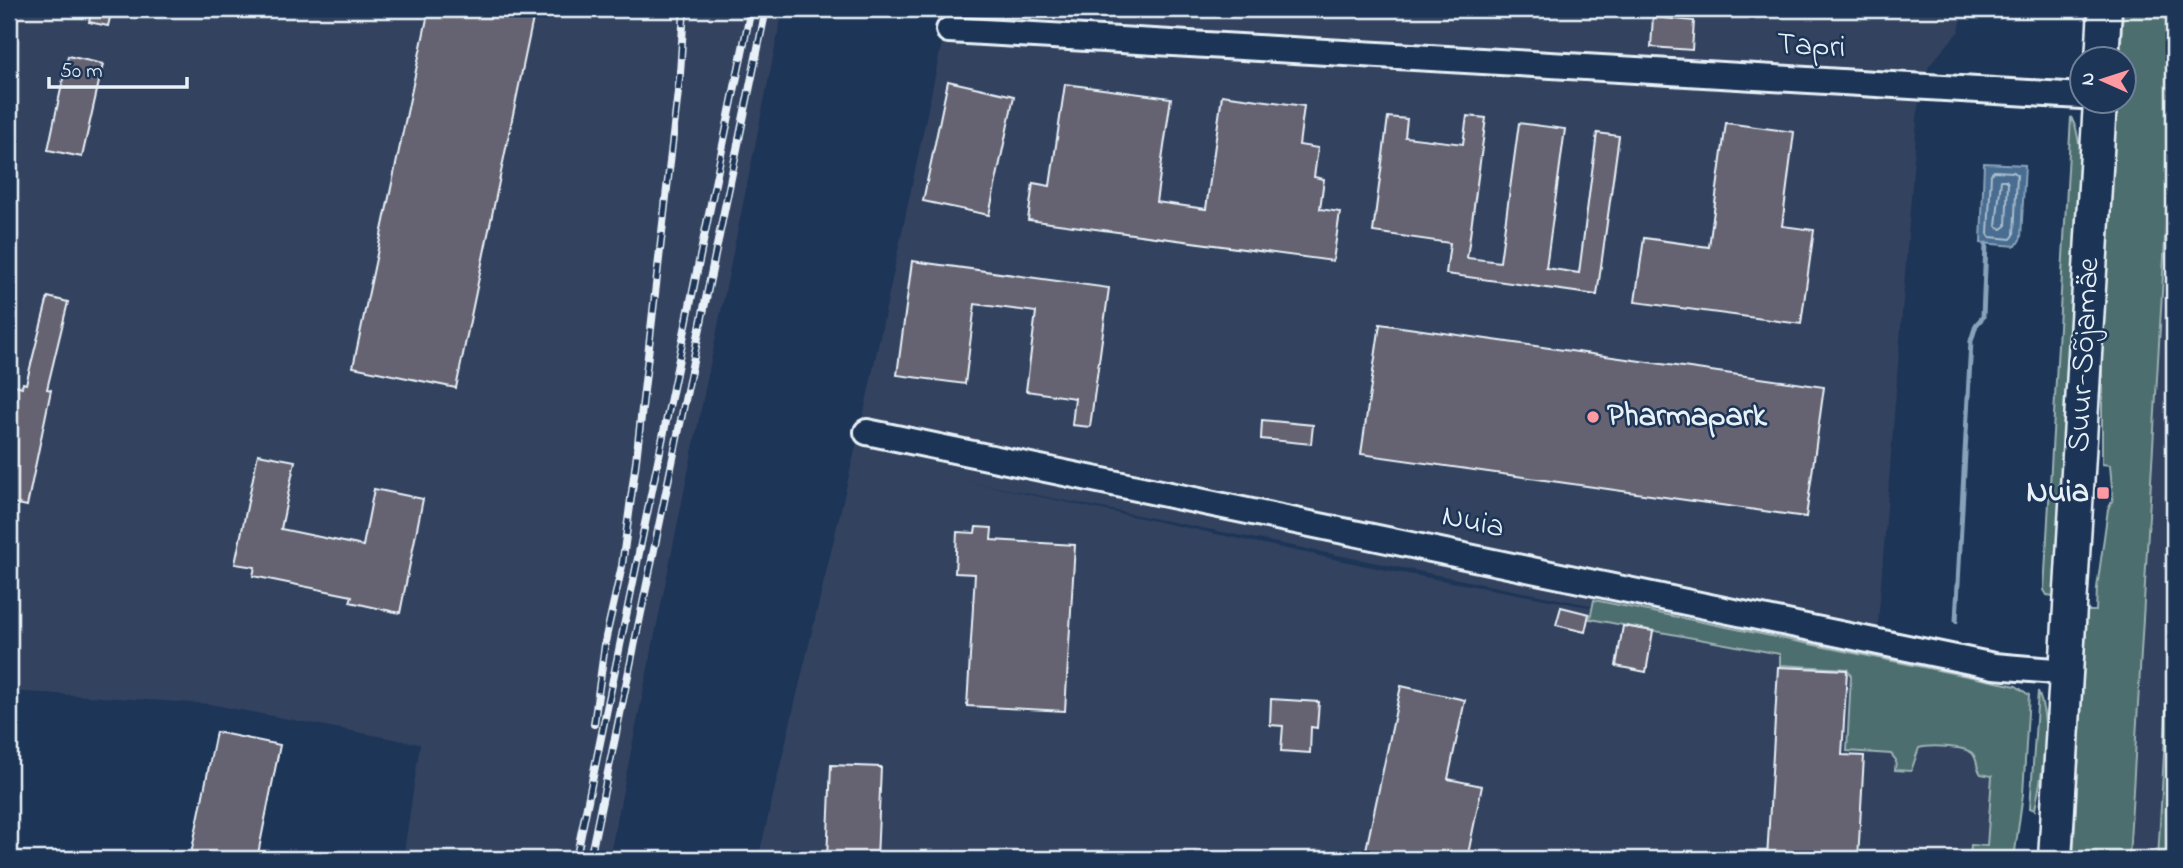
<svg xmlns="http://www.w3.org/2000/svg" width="2183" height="868" font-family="'Indie Flower',sans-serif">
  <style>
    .built { fill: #33425f; fill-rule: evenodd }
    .green { fill: #4e6e6e; stroke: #9bb0b3; stroke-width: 2 }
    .water { fill: #486d90; stroke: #88a2ba; stroke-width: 2 }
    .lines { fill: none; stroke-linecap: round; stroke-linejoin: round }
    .shore { stroke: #a8bcce; stroke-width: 2 }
    .stream { stroke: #88a2ba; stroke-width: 5 }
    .building { fill: #656271; stroke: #e8f1f8; stroke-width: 2 }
    .minor-casing { stroke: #e8f1f8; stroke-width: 30 }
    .major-casing { stroke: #e8f1f8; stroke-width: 37 }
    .minor { stroke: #1d3557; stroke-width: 24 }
    .major { stroke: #1d3557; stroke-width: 32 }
    .rail-casing { stroke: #e8f1f8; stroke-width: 8 }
    .rail { stroke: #1d3557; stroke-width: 5; stroke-dasharray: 16; stroke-linecap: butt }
    .poi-dot { fill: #ff9aa2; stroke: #1d3557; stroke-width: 2.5 }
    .labels { text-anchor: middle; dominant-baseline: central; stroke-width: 5; stroke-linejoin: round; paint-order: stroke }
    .street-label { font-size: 32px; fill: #e8f1f8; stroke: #1d3557 }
    .poi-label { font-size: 32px; font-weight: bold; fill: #e8f1f8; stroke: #1d3557; text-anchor: start }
  </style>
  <rect width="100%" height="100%" fill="#1d3557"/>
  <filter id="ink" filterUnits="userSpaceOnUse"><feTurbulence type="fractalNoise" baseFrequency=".0143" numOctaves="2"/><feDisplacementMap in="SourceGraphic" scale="14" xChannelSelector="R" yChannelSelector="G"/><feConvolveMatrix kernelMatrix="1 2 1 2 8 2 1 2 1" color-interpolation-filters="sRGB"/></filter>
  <g filter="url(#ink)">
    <!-- built -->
    <g class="built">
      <polygon points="9,9 783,9 609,859 403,859 420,744 209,704 9,691"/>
      <path d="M949,9h1015l-5,22 -30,35 -11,41 -43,555 150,37 -12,160h-1255l106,-447zM961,480l753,150 -328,-60z"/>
      <polygon points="2174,86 2174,859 2129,859"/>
    </g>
    <!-- green -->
    <g class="green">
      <polygon points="2123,9 2174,9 2174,86 2129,859 2073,859 2087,611 2096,611 2097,588 2108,509 2113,500 2110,465 2102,464 2102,355 2117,102 2124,102 2124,60 2120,59"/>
      <polygon points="2071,117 2076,128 2080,148 2054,596 2047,595 2044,590"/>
      <polygon points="2174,578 2174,859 2158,859"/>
      <path d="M1594,600l422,86 13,9 -6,99 -9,65h-44l1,-14 16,1 5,-70 -11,-2c-5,-6 -3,-15 -9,-21 -8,-7 -43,-8 -53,-5l-8,23 -16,-1 1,-10 -5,-6 -44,-3 4,-75 -4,-7 -67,-4v-11l-190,-35z"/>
      <path d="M2038,691c15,39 4,79 -3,119l-5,-2z"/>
    </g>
    <!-- water -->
    <polygon class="water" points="1984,163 2025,165 2021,238 2016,246 1981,243"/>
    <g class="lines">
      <!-- shore -->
      <g class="shore">
        <polygon points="1994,171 2014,172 2017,175 2014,235 2011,239 1990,237 1988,234 1991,174"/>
        <polygon points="2001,180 2006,180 2008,183 2006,226 2002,229 1996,226"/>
      </g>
      <!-- stream -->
      <polyline class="stream" points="1956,621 1971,341 1976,325 1983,317 1986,244"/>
    </g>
    <!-- building -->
    <g class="building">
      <polygon points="92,9 112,9 108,26 89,22"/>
      <polygon points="429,9 535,9 456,388 353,367"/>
      <polygon points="1653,17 1694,21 1692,50 1651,47"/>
      <polygon points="68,56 103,64 82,157 48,150"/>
      <polygon points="948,81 1014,96 989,215 923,201"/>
      <polygon points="1065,84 1171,98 1156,202 1206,209 1222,95 1304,106 1299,145 1318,148 1314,177 1324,179 1320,209 1340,212 1333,261 1028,220 1033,183 1050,186"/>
      <polygon points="1467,116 1486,118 1467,258 1500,262 1519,123 1565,129 1546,268 1579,273 1597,133 1619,136 1597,295 1446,274 1450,243 1373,232 1388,117 1407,119 1405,137 1463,144"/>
      <polygon points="1726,123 1794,132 1782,226 1814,230 1801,324 1635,302 1644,238 1709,247"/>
      <polygon points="912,261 1109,288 1090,427 1072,425 1075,398 1026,391 1036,312 975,304 965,384 897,375"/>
      <polygon points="48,297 68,302 47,389 51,390 27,506 9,502 9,401 12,402 15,385 22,387 23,383 26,384"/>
      <polygon points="1380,324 1824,387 1806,517 1361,454"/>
      <polygon points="1262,420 1313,425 1311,444 1261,439"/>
      <polygon points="258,454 295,461 281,529 363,546 374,489 423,499 400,613 350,602 352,596 253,576 255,567 235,564"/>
      <polygon points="976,527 992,528 991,540 1075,545 1065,711 967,706 975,574 955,573 957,532 975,533"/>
      <polygon points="1561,607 1589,614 1585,632 1556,625"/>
      <polygon points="1623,626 1653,631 1646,672 1616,666"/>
      <polygon points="1778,667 1847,670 1842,755 1864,756 1858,859 1767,859"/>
      <polygon points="1401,686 1465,700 1448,779 1482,786 1467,859 1364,859"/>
      <polygon points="1271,699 1319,702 1317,728 1311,727 1310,753 1281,751 1283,726 1270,725"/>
      <polygon points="216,732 280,745 257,859 190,859"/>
      <polygon points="831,765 881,767 877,859 827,859"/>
    </g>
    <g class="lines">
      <!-- minor casing -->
      <g class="minor-casing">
        <g id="minor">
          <polyline points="949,30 2082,96"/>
          <polyline points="867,432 1994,666 2067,672"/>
        </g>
      </g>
      <!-- major casing -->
      <g class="major-casing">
        <g id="major">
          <polyline points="2102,60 2105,9"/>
          <polyline points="2055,859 2100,102"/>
        </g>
      </g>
      <!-- minor -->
      <use href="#minor" class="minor"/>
      <!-- major -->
      <use href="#major" class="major"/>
      <!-- rail casing -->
      <g class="rail-casing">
        <g id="rail">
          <polyline points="594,724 606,637 622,566 636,461 680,74 684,9"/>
          <polyline points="576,859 751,9"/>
          <polyline points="590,859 766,9"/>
        </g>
      </g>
      <!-- rail -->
      <use href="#rail" class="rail"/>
    </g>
  </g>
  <!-- markers -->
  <g class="poi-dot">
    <circle cx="1593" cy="417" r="7"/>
    <rect x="2096" y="486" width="14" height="14" rx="3.5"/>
  </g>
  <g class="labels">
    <!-- street labels -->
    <g class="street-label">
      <text transform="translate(1811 47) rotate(3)">Tapri</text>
      <text transform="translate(2085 355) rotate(-87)">Suur-Sõjamäe</text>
      <text transform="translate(1473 523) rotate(12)">Nuia</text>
    </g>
    <!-- poi labels -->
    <g class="poi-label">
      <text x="1607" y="417">Pharmapark</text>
      <text x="2089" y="493" text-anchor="end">Nuia</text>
    </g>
  </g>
  <!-- margin -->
  <rect width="2183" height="868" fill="none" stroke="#1d3557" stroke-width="35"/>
  <rect x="18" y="18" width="2148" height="833" fill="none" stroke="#e8f1f8" stroke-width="2.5" filter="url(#ink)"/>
  <!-- north arrow -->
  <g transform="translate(2103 80) rotate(273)"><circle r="33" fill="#1d3557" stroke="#6e8097" stroke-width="2"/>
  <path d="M0-5L12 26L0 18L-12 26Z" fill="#ff9aa2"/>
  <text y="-10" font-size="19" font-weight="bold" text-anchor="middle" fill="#e8f1f8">N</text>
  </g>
  <!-- scale -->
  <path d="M49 77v10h138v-10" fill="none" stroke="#e8f1f8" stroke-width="3.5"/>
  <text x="60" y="77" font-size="21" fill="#e8f1f8" stroke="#1d3557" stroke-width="5" paint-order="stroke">50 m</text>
</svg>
